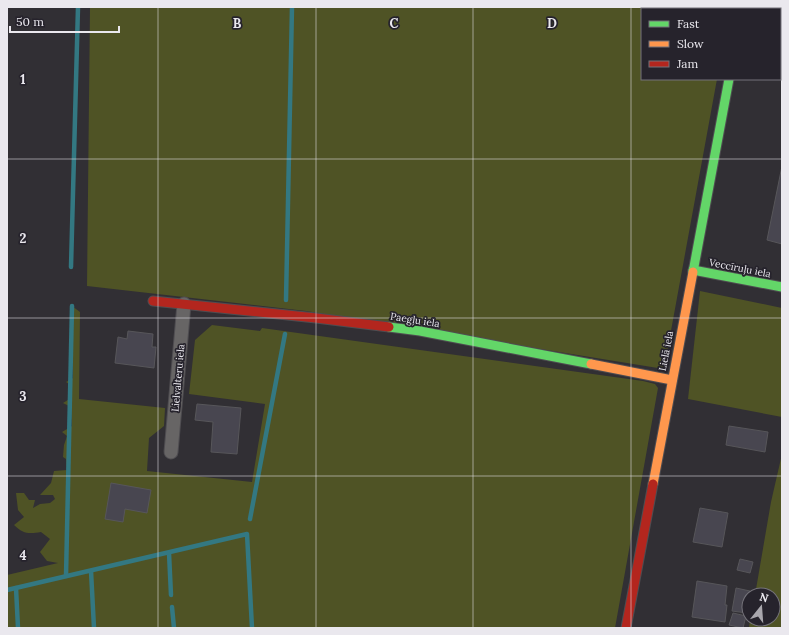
<svg xmlns="http://www.w3.org/2000/svg" width="789" height="635" font-family="Lora,serif">
  <style>
    .green { fill: #4f5325 }
    .lines { fill: none; stroke-linecap: round; stroke-linejoin: round }
    .stream { stroke: #337882; stroke-width: 4.5 }
    .building { fill: #484650; stroke: #57565a }
    .street-casing { stroke: #4f4d51; stroke-width: 15 }
    .fast-casing { stroke: #4f4d51; stroke-width: 11 }
    .slow-casing { stroke: #4f4d51; stroke-width: 11 }
    .jam-casing { stroke: #4f4d51; stroke-width: 11 }
    .street { stroke: #676565; stroke-width: 13 }
    .fast { stroke: #63d668; stroke-width: 9 }
    .slow { stroke: #ff974d; stroke-width: 9 }
    .jam { stroke: #b3261e; stroke-width: 9 }
    .grid { fill: none; stroke: #eae8ee; stroke-width: 1; stroke-opacity: 0.55 }
    .labels { text-anchor: middle; dominant-baseline: central; stroke-width: 3.5; stroke-linejoin: round; paint-order: stroke }
    .street-label { font-size: 10px; fill: #eae8ee; stroke: #26232c }
    .grid-label { font-size: 13px; text-anchor: middle; font-weight: bold; fill: #eae8ee; stroke: #26232c; stroke-width: 3.5; stroke-linejoin: round; paint-order: stroke }
  </style>
  <rect width="100%" height="100%" fill="#312f34"/>
  <!-- green -->
  <g class="green">
    <polygon points="90,7 730,7 730,9 642,9 642,79 717,79 664,369 306,311 87,286"/>
    <polygon points="700,291 782,308 782,417 688,399"/>
    <path d="M72,306l8,6 -1,87 86,9 -1,18 -15,12 -2,33 105,11 13,-78 -76,-10 6,-54 17,-15 48,6 2,-3 381,53 12,3 3,4 -43,240h-608v-53l51,-12 -11,-2 -7,-9 10,-13 -9,-7c-12,2 -18,2 -27,-7l10,-8 -6,-7 -2,-17h8l5,7h6l-2,8 7,-4 10,-1 5,-4 -2,-4h-13l11,-12 3,-12 13,-1 -1,-11 -3,-2 1,-12 3,-9 -5,-4 10,-6 -1,-19 -8,-4 8,-5 1,-12 -6,-4 7,-4z"/>
    <polygon points="782,454 782,628 749,628 750,619 773,619 773,595 755,595 771,502"/>
  </g>
  <g class="lines">
    <!-- stream -->
    <g class="stream">
      <polyline points="71,267 78,7"/>
      <polyline points="286,300 292,7"/>
      <polyline points="250,519 285,334"/>
      <polyline points="169,553 171,595"/>
      <polyline points="91,571 94,628"/>
      <polyline points="66,576 72,306"/>
      <polyline points="16,588 18,628"/>
      <polyline points="7,590 247,534 252,628"/>
      <polyline points="172,607 174,628"/>
    </g>
  </g>
  <!-- building -->
  <g class="building">
    <polygon points="782,166 782,244 767,240"/>
    <polygon points="128,331 153,334 152,347 156,347 154,368 115,363 118,337 127,339"/>
    <polygon points="197,404 241,408 237,454 211,452 213,422 195,420"/>
    <polygon points="729,426 768,432 765,452 726,445"/>
    <polygon points="111,483 151,490 147,513 125,509 123,522 105,519"/>
    <polygon points="700,508 728,513 722,547 693,542"/>
    <polygon points="740,559 753,562 750,573 737,570"/>
    <polygon points="697,581 727,586 725,605 727,605 725,622 692,617"/>
    <polygon points="736,588 750,591 747,613 732,611"/>
    <polygon points="733,613 746,616 743,628 729,625"/>
  </g>
  <g class="lines">
    <!-- street casing -->
    <g class="street-casing">
      <polyline id="street" points="171,452 184,304"/>
    </g>
    <!-- fast casing -->
    <g class="fast-casing">
      <g id="fast">
        <polyline points="742,7 742,9"/>
        <polyline points="693,270 782,287"/>
        <polyline points="693,272 729,79"/>
        <polyline points="389,327 420,331 591,364"/>
      </g>
    </g>
    <!-- slow casing -->
    <g class="slow-casing">
      <g id="slow">
        <polyline points="591,364 672,380"/>
        <polyline points="653,484 693,272"/>
      </g>
    </g>
    <!-- jam casing -->
    <g class="jam-casing">
      <g id="jam">
        <polyline points="153,301 316,318 389,327"/>
        <polyline points="626,628 653,484"/>
      </g>
    </g>
    <!-- street -->
    <use href="#street" class="street"/>
    <!-- fast -->
    <use href="#fast" class="fast"/>
    <!-- slow -->
    <use href="#slow" class="slow"/>
    <!-- jam -->
    <use href="#jam" class="jam"/>
  </g>
  <!-- grid -->
  <path class="grid" d="M158,7v621M316,7v621M473,7v621M631,7v621M7,159h775M7,318h775M7,476h775"/>
  <g class="labels">
    <!-- street labels -->
    <g class="street-label">
      <text transform="translate(740 268) rotate(11)">Veccīruļu iela</text>
      <text transform="translate(415 320) rotate(9)">Paegļu iela</text>
      <text transform="translate(666 351) rotate(-79)">Lielā iela</text>
      <text transform="translate(178 378) rotate(-85)">Lielvalteru iela</text>
    </g>
  </g>
  <g class="grid-label">
    <text x="237" y="28">B</text>
    <text x="394" y="28">C</text>
    <text x="552" y="28">D</text>
    <text x="23" y="84">1</text>
    <text x="23" y="243">2</text>
    <text x="23" y="401">3</text>
    <text x="23" y="560">4</text>
  </g>
  <!-- border -->
  <rect width="789" height="635" fill="none" stroke="#eae8ee" stroke-width="16"/>
  <!-- legend -->
  <rect x="641" y="8" width="140" height="72" fill="#26232c" stroke="#74727a"/>
  <rect x="649" y="21" width="20" height="6" fill="#63d668" stroke="#74727a"/>
  <text x="677" y="28" font-size="12" fill="#eae8ee">Fast</text>
  <rect x="649" y="41" width="20" height="6" fill="#ff974d" stroke="#74727a"/>
  <text x="677" y="48" font-size="12" fill="#eae8ee">Slow</text>
  <rect x="649" y="61" width="20" height="6" fill="#b3261e" stroke="#74727a"/>
  <text x="677" y="68" font-size="12" fill="#eae8ee">Jam</text>
  <!-- north arrow -->
  <g transform="translate(761 607) rotate(17)"><circle r="19" fill="#26232c" stroke="#74727a"/>
  <path d="M0-3L7 15L0 10L-7 15Z" fill="#a9a7ad"/>
  <text y="-6" font-size="11" font-weight="bold" text-anchor="middle" fill="#eae8ee">N</text>
  </g>
  <!-- scale -->
  <path d="M10 26v6h109v-6" fill="none" stroke="#eae8ee" stroke-width="2"/>
  <text x="16" y="26" font-size="12" fill="#eae8ee" stroke="#26232c" stroke-width="3" paint-order="stroke">50 m</text>
</svg>
